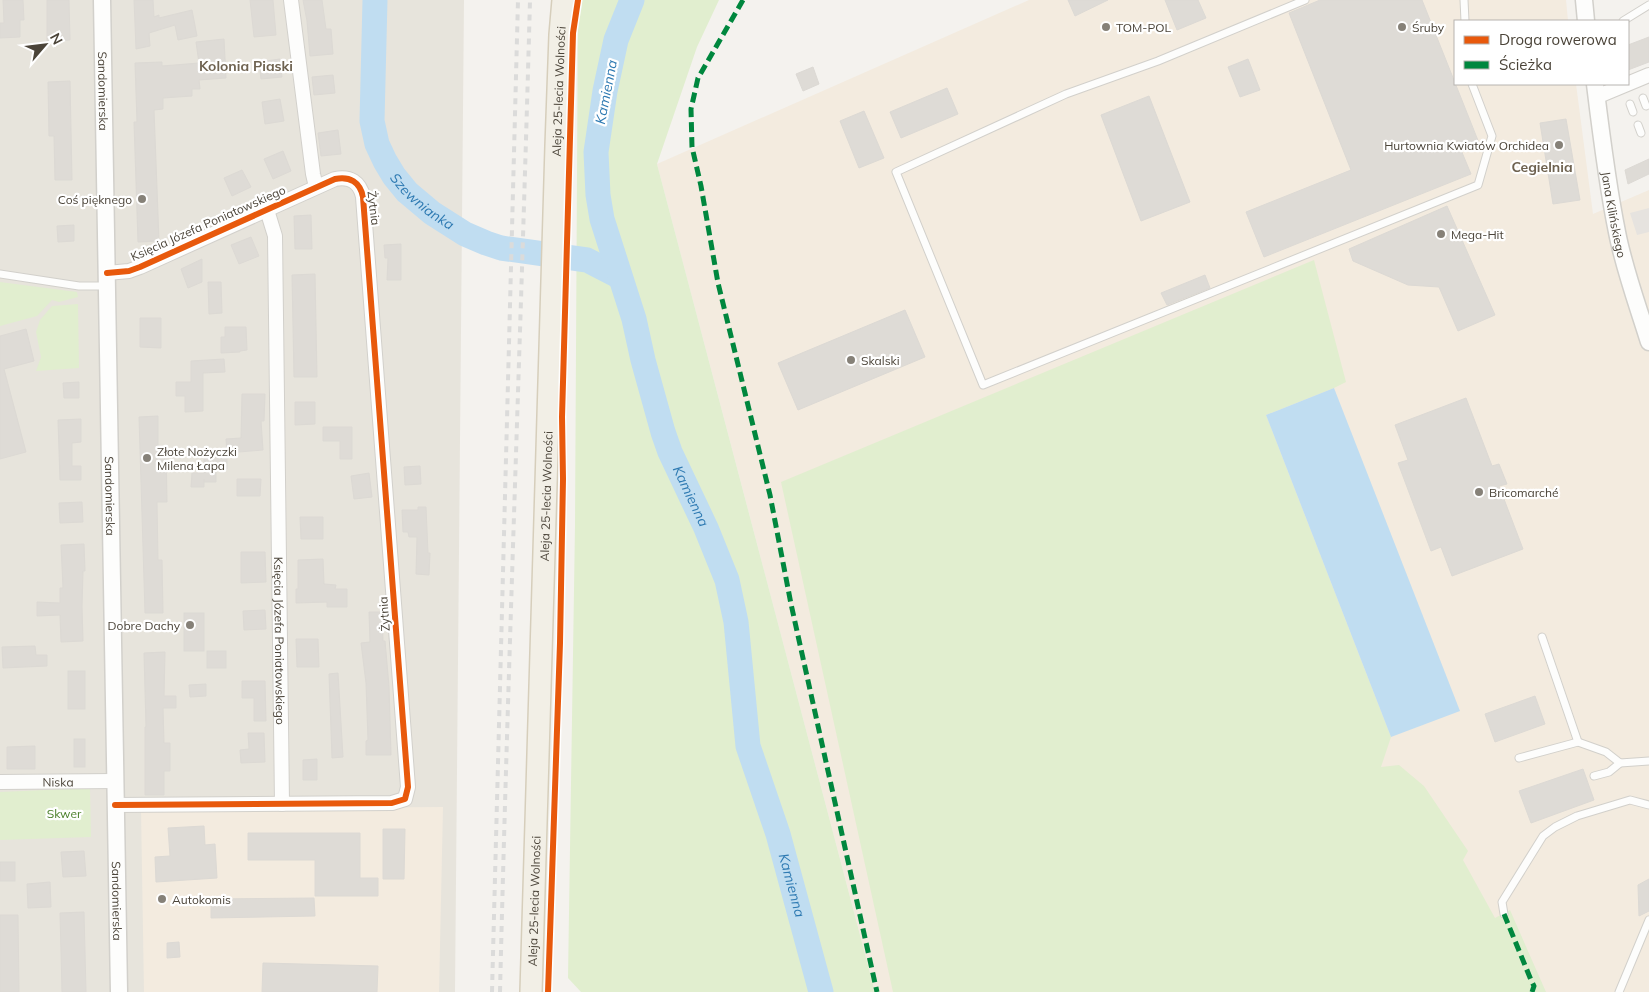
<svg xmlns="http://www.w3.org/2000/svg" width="1649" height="992" font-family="Mulish,sans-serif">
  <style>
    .residential { fill: #e7e4dc }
    .commercial { fill: #f3ebdf }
    .green { fill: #e1eecf }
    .parking { fill: #e6e3df }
    .water { fill: #c0ddf1 }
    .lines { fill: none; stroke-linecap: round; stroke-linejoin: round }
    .river { stroke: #c0ddf1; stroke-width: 25 }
    .building { fill: #dedbd6; stroke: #dcd9d4 }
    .service-casing { stroke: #d2d0cb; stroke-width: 9 }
    .minor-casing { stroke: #d2d0cb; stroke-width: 16 }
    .tertiary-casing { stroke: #d2d0cb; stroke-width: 19 }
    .primary-casing { stroke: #d6cebb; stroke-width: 24 }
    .service { stroke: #fdfdfc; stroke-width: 7 }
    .minor { stroke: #fdfdfc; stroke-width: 14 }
    .tertiary { stroke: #fdfdfc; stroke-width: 16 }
    .primary { stroke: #f2efe6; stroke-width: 21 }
    .rail { stroke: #dbdbda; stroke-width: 4; stroke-dasharray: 6 6; stroke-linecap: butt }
    .quiet { stroke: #00873e; stroke-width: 5; stroke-dasharray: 10 5; stroke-linecap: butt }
    .cycleway-casing { stroke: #fff; stroke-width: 9 }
    .cycleway { stroke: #e8590c; stroke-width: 6 }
    .poi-dot { fill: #868178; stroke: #fff; stroke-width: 2 }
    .labels { text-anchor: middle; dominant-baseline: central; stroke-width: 4.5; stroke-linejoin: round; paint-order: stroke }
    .poi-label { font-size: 12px; fill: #4b4439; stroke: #fff; text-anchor: start }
    .street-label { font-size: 12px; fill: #4b4439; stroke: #fff }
    .park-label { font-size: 12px; fill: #4a7f2a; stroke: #fff }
    .neighbourhood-label { font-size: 14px; font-weight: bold; fill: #6e6250; stroke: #fff }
    .water-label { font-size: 14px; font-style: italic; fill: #2e7ab2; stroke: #fff }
  </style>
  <rect width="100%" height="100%" fill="#f4f2ee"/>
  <!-- residential -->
  <polygon class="residential" points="0,0 464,0 455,992 0,992"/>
  <!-- commercial -->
  <g class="commercial">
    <polygon points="1029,0 1566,0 1568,21 1455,21 1455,84 1576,84 1593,214 1649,190 1649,992 875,992 657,164"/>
    <polygon points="443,807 439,992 144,992 141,809"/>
  </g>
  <!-- green -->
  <g class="green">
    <polygon points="578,0 719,0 697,47 657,164 875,992 581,992 568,978 575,525"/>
    <polygon points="1314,260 1346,382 1334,388 1266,415 1391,737 1381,767 1399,765 1424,786 1468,851 1463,860 1495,918 1510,910 1546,992 893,992 781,482"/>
    <polygon points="0,282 77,292 78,297 59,302 52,300 37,316 0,326"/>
    <polygon points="78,304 79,368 36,371 41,357 36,332 40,320 52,306"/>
    <polygon points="90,788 91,837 0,840 0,792"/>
  </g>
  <!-- parking -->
  <polygon class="parking" points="1649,208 1649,232 1637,235 1630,213"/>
  <!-- water -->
  <polygon class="water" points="1334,388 1460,711 1391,737 1266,415"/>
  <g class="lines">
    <!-- river -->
    <g class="river">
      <path id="s1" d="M375,0l-3,121 5,23 8,17 9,15 13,16 25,21 33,21 21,9 15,5 86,12 33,17"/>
      <path id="s2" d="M632,0l-16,40 -11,51 -9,61 2,43 4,24 32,100 9,41 20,72 7,20 36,76 21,52 9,42 12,124 30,88 43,158"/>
    </g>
  </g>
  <!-- building -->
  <g class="building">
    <polygon points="3,0 23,0 24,20 20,20 20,37 0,38 0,23 4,23"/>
    <polygon points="47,0 69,0 70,40 47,41"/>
    <polygon points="134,0 153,0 154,17 159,15 159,18 192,10 197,36 178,40 175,25 149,33 150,46 136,49"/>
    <polygon points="250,0 273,0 276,35 254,37"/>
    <polygon points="303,0 322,0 326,29 331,29 333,54 310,56 307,21"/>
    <polygon points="1068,0 1108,0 1075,16"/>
    <polygon points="1165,0 1198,0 1206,18 1177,30"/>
    <polygon points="1320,0 1422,0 1479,143 1461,150 1471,174 1264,257 1246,212 1351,170 1289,13"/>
    <polygon points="1649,37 1649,62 1628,70 1628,45"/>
    <polygon points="224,39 226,78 199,80 200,89 192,89 192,96 163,98 163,109 154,110 159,241 138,242 134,122 137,122 135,63 162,62 162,66 199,63 196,42"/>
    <polygon points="280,59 282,77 261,79 259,62"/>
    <polygon points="1248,59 1260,90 1240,97 1228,67"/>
    <polygon points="813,67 819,84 803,91 796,74"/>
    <polygon points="333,75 335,93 314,95 312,77"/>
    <polygon points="70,81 72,180 55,180 54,136 49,136 48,82"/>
    <polygon points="947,88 958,114 901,138 890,112"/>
    <polygon points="1149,96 1190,202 1141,221 1101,115"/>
    <polygon points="280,99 284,121 265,124 262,102"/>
    <polygon points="864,111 884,158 859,168 840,121"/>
    <polygon points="1566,119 1580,200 1553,204 1540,123"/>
    <polygon points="338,130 341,154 321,156 318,133"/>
    <polygon points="283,151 291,171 273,179 264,159"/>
    <polygon points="1649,159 1649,174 1628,184 1625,170"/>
    <polygon points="242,170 251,187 232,196 224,178"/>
    <polygon points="1447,206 1495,315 1458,331 1439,287 1408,285 1353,261 1349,249"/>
    <polygon points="311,215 312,249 295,249 294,216"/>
    <polygon points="74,225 74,241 58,242 57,226"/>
    <polygon points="251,237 259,256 239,264 231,245"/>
    <polygon points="401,244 401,280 387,280 388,258 385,258 384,245"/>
    <polygon points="202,259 202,282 188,288 181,269"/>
    <polygon points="315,274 317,377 294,377 292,275"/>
    <polygon points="1205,275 1210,288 1167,305 1161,293"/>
    <polygon points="208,282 221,282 222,313 209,314"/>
    <polygon points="905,310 925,357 798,410 778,363"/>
    <polygon points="140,318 161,318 161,348 140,347"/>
    <polygon points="225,327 246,327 247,350 240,351 240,352 221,353 221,337 225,337"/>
    <polygon points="26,329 34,361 4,369 26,452 0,459 0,336"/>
    <polygon points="224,359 225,372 203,373 203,411 185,412 185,396 176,396 176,382 191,382 191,361"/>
    <polygon points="79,382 79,398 64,398 63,383"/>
    <polygon points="242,394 265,394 264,421 261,421 263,450 227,453 226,439 241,438"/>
    <polygon points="1466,398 1492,466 1499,464 1507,484 1499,486 1523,549 1452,576 1441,547 1431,551 1398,463 1408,460 1395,425"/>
    <polygon points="295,402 315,402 315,424 295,425"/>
    <polygon points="158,416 158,449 166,448 167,502 157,502 158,560 162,560 163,613 145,613 139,417"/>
    <polygon points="81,419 81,442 72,443 72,466 81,466 81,480 60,480 58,420"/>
    <polygon points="323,427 352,427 352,459 340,459 340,441 323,441"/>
    <polygon points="204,454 227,454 227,469 216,469 216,482 204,482 204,479 204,487 191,487 192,473 204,473"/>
    <polygon points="420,466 421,484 405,485 404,467"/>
    <polygon points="369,473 372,497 354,499 351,476"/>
    <polygon points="237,479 261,479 260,496 237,496"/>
    <polygon points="82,502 83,522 60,523 59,503"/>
    <polygon points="418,507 426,507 428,553 430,553 429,575 416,574 417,537 409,537 408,532 403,532 402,510 418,510"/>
    <polygon points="300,517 323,517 323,539 301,539"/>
    <polygon points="84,544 85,571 83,571 82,607 83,641 61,642 60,615 37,616 37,602 60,603 60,588 63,588 61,545"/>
    <polygon points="241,552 265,552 266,582 241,583"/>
    <polygon points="323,559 324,584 336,585 335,589 347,589 347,607 327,607 327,602 296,603 296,589 298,589 298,560"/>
    <polygon points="265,610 266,629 244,630 243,611"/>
    <polygon points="369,612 382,612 383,641 385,641 389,686 391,755 366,755 366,741 368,740 366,683 361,643 370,642"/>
    <rect x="184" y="613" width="20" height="38"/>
    <polygon points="296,639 318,639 319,667 297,667"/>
    <polygon points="35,646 36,655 47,655 47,666 3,668 2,647"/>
    <rect x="207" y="651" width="19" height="17"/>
    <polygon points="165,652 164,696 176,696 176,708 163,708 164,743 170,743 170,771 164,771 164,795 145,795 145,727 146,727 144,653"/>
    <rect x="68" y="671" width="17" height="38"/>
    <polygon points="338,673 343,757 332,758 329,674"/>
    <polygon points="242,681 265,681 266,721 254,721 254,698 242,698"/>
    <polygon points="206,684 206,696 190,697 189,685"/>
    <polygon points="1535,696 1545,724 1495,742 1485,714"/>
    <polygon points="248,733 264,733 265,762 241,763 240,750 249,749"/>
    <rect x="74" y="739" width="11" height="28"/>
    <polygon points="35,746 35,769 7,769 7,747"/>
    <polygon points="317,759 317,780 303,780 303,760"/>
    <polygon points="1583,769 1594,800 1531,823 1519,791"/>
    <polygon points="204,826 205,845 215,844 217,878 156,882 155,857 170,856 168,828"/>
    <polygon points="383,829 405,829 404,879 383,879"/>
    <polygon points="248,833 360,833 360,878 378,878 378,896 315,896 315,860 248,860"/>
    <polygon points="84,851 86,876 63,877 61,852"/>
    <rect x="0" y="862" width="15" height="19"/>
    <polygon points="1649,879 1649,911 1639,916 1638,885"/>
    <polygon points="50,882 51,907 28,908 27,884"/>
    <polygon points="314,898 315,916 211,918 211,899"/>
    <polygon points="84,912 86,992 62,992 60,913"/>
    <polygon points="0,915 18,915 19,992 0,992"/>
    <polygon points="179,942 180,957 167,958 167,943"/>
    <polygon points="263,963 378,966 377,992 262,992"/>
  </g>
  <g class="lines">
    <!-- service casing -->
    <g class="service-casing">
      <g id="service">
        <polyline points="1305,0 1158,61 1066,94 896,172 983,385 1478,185 1492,136 1472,84"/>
        <polyline points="1464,0 1465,21"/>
        <polyline points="1623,21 1649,5"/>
        <polyline points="1643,98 1646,106"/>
        <polyline points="1630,104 1633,112"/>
        <polyline points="1638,125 1641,133"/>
        <polyline points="0,274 79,286 106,286"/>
        <polyline points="1542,637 1578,742"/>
        <polyline points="1519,758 1578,742 1606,752 1620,763 1649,761"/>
        <polyline points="1594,776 1609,772 1620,763"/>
        <polyline points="1504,914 1502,902 1543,836 1555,827 1577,816 1630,800 1649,805"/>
        <polyline points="1619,992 1649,920"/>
      </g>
    </g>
    <!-- minor casing -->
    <g class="minor-casing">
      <g id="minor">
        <polyline points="291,0 313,174 316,187"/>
        <polyline points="1596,97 1649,75"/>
        <path id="s3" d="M267,210l8,26 7,568"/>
        <path d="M107,273l22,-2 11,-4 195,-88c15,-3 25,3 28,18l45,590 -3,12 -13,4 -277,2"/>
        <path id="s4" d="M0,782l115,-1"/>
      </g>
    </g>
    <!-- tertiary casing -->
    <g class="tertiary-casing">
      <g id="tertiary">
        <path id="s5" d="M102,0l17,992"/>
        <polyline points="1584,0 1586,21"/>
        <path id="s6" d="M1595,84c6,49 12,99 22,148 7,37 21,74 32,110"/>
      </g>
    </g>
    <!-- primary casing -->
    <g class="primary-casing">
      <g id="primary">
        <path id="s7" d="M531,992l25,-846 4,-111 3,-35"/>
      </g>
    </g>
    <!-- service -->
    <use href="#service" class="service"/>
    <!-- minor -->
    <use href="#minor" class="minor"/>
    <!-- tertiary -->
    <use href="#tertiary" class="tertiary"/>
    <!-- primary -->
    <use href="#primary" class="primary"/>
    <!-- rail -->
    <g class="rail">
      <polyline points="492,992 518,0"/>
      <path d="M500,992c8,-331 21,-661 30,-992"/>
    </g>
    <!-- quiet -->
    <g class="quiet">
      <polyline points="743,0 698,78 691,109 692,147 701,186 718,283 770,495 791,604 877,992"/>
      <polyline points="1504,914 1531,980 1534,986 1532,992"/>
    </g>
    <!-- cycleway casing -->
    <g class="cycleway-casing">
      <g id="cycleway">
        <path d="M107,273l22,-2 11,-4 195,-88c15,-3 25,3 28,18l45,590 -3,12 -13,4 -277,2"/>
        <polyline points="548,992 560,643 563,479 562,417 573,33 578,0"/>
      </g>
    </g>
    <!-- cycleway -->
    <use href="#cycleway" class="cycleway"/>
  </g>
  <!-- markers -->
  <g class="poi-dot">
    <circle cx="1106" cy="27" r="5"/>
    <circle cx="1402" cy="27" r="5"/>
    <circle cx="1559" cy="145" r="5"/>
    <circle cx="142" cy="199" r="5"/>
    <circle cx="1441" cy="234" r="5"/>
    <circle cx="851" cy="360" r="5"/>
    <circle cx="147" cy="458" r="5"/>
    <circle cx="1479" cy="492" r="5"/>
    <circle cx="190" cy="625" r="5"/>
    <circle cx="162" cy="899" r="5"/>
  </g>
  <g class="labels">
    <!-- poi labels -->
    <g class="poi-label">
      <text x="1116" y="27">TOM-POL</text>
      <text x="1412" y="27">Śruby</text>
      <text x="1549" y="145" text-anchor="end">Hurtownia Kwiatów Orchidea</text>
      <text x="132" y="199" text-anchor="end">Coś pięknego</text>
      <text x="1451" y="234">Mega-Hit</text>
      <text x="861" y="360">Skalski</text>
      <text x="157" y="451">Złote Nożyczki<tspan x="157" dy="14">Milena Łapa</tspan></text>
      <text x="1489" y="492">Bricomarché</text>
      <text x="180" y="625" text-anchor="end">Dobre Dachy</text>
      <text x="172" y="899">Autokomis</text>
    </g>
    <!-- street labels -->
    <g class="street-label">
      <text stroke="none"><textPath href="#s5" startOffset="91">Sandomierska</textPath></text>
      <text stroke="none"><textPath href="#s7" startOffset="901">Aleja 25-lecia Wolności</textPath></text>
      <text transform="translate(374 208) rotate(83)">Żytnia</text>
      <text stroke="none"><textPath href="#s6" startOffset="132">Jana Kilińskiego</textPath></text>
      <text transform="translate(208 223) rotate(-24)">Księcia Józefa Poniatowskiego</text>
      <text stroke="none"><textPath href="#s5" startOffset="496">Sandomierska</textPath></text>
      <text stroke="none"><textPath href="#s7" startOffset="496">Aleja 25-lecia Wolności</textPath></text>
      <text transform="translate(384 614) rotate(-94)">Żytnia</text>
      <text stroke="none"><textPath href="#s3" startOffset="432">Księcia Józefa Poniatowskiego</textPath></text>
      <text stroke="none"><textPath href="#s4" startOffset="58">Niska</textPath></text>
      <text stroke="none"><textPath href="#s5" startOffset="901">Sandomierska</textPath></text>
      <text stroke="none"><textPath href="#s7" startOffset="91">Aleja 25-lecia Wolności</textPath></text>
    </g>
    <!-- park labels -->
    <g class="park-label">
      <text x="64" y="813">Skwer</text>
    </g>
    <!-- neighbourhood labels -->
    <g class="neighbourhood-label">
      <text x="246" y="66">Kolonia Piaski</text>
      <text x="1542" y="167">Cegielnia</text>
    </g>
    <!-- water labels -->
    <g class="water-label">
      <text transform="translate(606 92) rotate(-79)">Kamienna</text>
      <text stroke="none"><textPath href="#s1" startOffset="219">Szewnianka</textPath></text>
      <text stroke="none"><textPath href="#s2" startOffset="516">Kamienna</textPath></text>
      <text stroke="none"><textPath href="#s2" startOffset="921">Kamienna</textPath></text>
    </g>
  </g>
  <!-- legend -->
  <rect x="1454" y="20" width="175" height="65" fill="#ffffff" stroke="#b7b4b0"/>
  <rect x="1464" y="36" width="25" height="8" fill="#e8590c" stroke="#b7b4b0"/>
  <text x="1499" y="45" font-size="15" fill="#4b4439">Droga rowerowa</text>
  <rect x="1464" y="61" width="25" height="8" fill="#00873e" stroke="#b7b4b0"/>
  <text x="1499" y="70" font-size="15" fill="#4b4439">Ścieżka</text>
  <!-- north arrow -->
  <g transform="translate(45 45) rotate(62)" stroke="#ffffff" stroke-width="4" paint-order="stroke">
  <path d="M0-4L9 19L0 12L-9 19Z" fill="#4b4439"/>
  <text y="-8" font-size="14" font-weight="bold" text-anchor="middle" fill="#4b4439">N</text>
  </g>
</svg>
